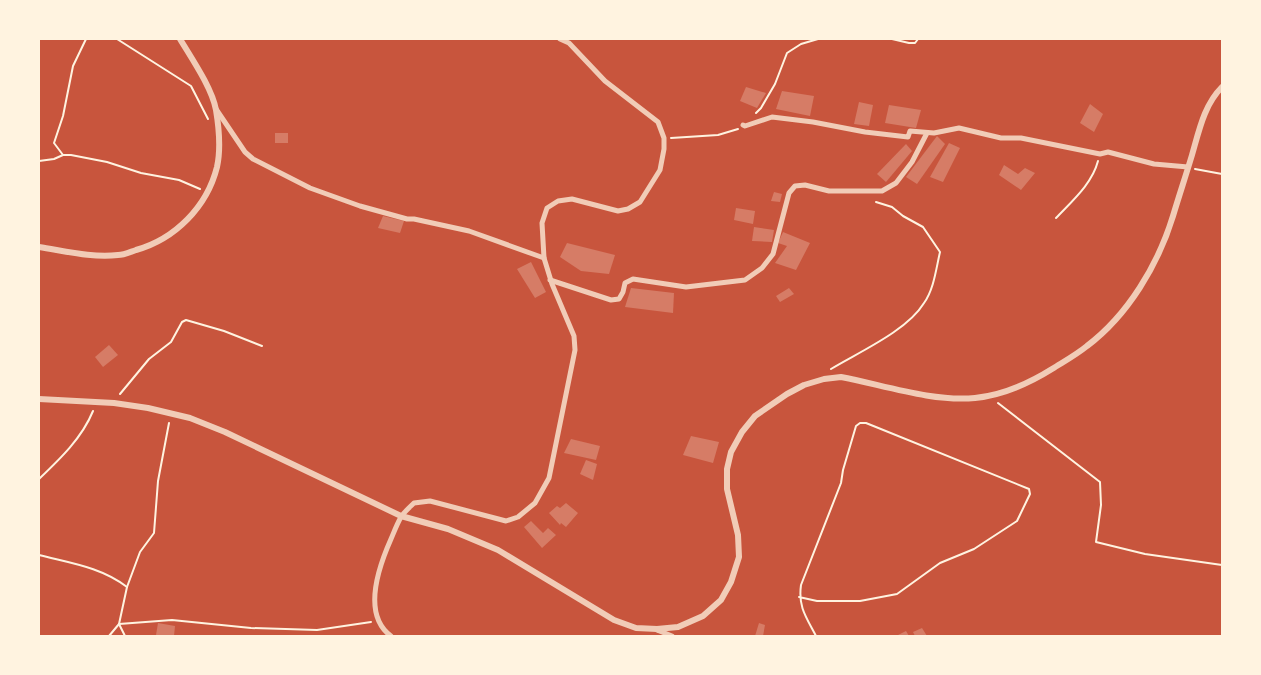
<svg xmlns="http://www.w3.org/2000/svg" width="1261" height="675" font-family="'Asap Condensed',sans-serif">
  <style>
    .building { fill: #d67c66 }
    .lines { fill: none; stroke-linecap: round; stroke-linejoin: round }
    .path { stroke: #fff3e0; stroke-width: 2 }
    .minor { stroke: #f1ccb7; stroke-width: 5 }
    .tertiary { stroke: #f1ccb7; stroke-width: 6 }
  </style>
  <rect width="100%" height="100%" fill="#c8553d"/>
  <!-- building -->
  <g class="building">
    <polygon points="746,87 766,93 757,108 740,101"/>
    <polygon points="782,91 814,96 810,116 776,109"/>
    <polygon points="859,102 873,105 869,126 854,124"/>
    <polygon points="1090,104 1103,114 1094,132 1080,123"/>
    <polygon points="889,105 921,110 916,128 885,123"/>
    <rect x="275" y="133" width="13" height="10"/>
    <polygon points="937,136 945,144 917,184 906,177"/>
    <polygon points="949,143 960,148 943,182 930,177"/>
    <polygon points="906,144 912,151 886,182 877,174"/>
    <polygon points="1004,165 1018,174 1025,168 1035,173 1021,190 999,175"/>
    <polygon points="774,192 782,194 780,202 771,201"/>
    <polygon points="736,208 755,211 753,224 734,220"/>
    <polygon points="383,216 404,221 400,233 378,228"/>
    <polygon points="754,227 774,230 772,242 752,241"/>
    <polygon points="783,232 810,243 796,270 775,263 787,246 778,243"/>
    <polygon points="567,243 615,255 609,274 581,271 560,257"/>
    <polygon points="531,262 546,292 535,298 517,269"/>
    <polygon points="631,288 674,293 673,313 625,307"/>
    <polygon points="789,288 794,294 780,302 776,296"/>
    <polygon points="109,345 118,355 103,367 95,357"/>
    <polygon points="691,436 719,442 713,463 683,455"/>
    <polygon points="571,439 600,446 596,460 564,453"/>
    <polygon points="586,460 597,464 593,480 580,474"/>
    <polygon points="566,503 578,513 566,527 561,523 560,525 549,513 557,506 560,508"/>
    <polygon points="531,521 543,533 548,528 556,535 542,548 524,527"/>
    <polygon points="158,623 175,626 174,636 156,635"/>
    <polygon points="759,623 765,625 763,636 755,636"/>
    <polygon points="922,628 927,636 915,636 913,632"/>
    <polygon points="906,631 909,636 896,636"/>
  </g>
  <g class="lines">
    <!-- path -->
    <g class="path">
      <polyline points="117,39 191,86 208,119"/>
      <polyline points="892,39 909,43 915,43 918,39"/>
      <polyline points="756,113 761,108 775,84 787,53 801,44 818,39"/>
      <polyline points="671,138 718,135 738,129"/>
      <polyline points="63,155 54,143 63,116 73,66 86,39"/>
      <polyline points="39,161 54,159 63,155 71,155 107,162 141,173 179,180 200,189"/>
      <polyline points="1195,169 1222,174"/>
      <path d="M1056,218c16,-17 36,-34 42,-57"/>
      <path d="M831,369c28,-17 76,-38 93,-66 10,-14 12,-34 16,-51l-17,-25 -20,-11 -11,-9 -16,-5"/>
      <polyline points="120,394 149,359 171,342 182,322 186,320 224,331 262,346"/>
      <polyline points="998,403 1100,482 1101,505 1096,542 1145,554 1222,565"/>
      <path d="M39,479c21,-20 43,-41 54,-68"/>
      <path d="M39,555c31,8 62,12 88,32"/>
      <path d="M799,597l18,4h43l37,-7 43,-31 34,-14 43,-28 13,-27 -1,-5 -163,-66h-6l-4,3 -13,44 -2,13 -40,102c-3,22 5,32 15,51"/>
      <polyline points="119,624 172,620 251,628 317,630 371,622"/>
      <polyline points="119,624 125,636"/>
      <polyline points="109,636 119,624 127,587 140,552 154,533 158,481 169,423"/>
    </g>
    <!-- minor -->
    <g class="minor">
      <polyline points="216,109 245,152 253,159 310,188 360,206 407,219 414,219 469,231 544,258"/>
      <polyline points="743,125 745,126 772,117 813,122 865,132 908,137 910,131 934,133 959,128 1001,138 1021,138 1100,154 1108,152 1154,164 1188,167"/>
      <polyline points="550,280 611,300 619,299 623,292 625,283 633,279 686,287 745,280 762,268 773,254 789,193 795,186 805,185 829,191 882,191 896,183 912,162 927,133"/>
      <polyline points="657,630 672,636"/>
      <path d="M391,636c-30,-22 -12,-70 0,-97 3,-7 6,-15 10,-22 3,-5 9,-10 13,-14l16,-2 76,20 12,-4 17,-14 14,-25 26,-128 -1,-14 -22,-52 -8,-26 -2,-35 5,-15 11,-7 14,-2 46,12 10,-2 12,-7 20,-32 4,-21v-11l-6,-16 -53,-41 -36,-38 -9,-4"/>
    </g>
    <!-- tertiary -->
    <g class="tertiary">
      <path d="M39,247c26,4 53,11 79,8 6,0 12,-3 18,-5 39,-11 71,-43 81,-83 4,-18 2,-39 -1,-57 -4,-22 -24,-51 -36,-71"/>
      <path d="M39,399l75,4 34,5 42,10 35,14 176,84 47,13 50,21 116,70 22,8 21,1 21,-2 25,-11 18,-16 10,-18 8,-25 -1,-22 -11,-46v-20l4,-17 11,-20 13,-16 32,-22 17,-9 20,-6 17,-2c42,8 91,25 134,21 28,-3 53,-14 77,-29 11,-7 24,-14 35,-23 41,-31 71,-81 86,-130 6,-20 13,-41 19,-61 7,-24 12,-50 30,-68"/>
    </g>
  </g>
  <!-- border -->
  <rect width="1261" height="675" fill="none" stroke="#fff3e0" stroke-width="80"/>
</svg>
